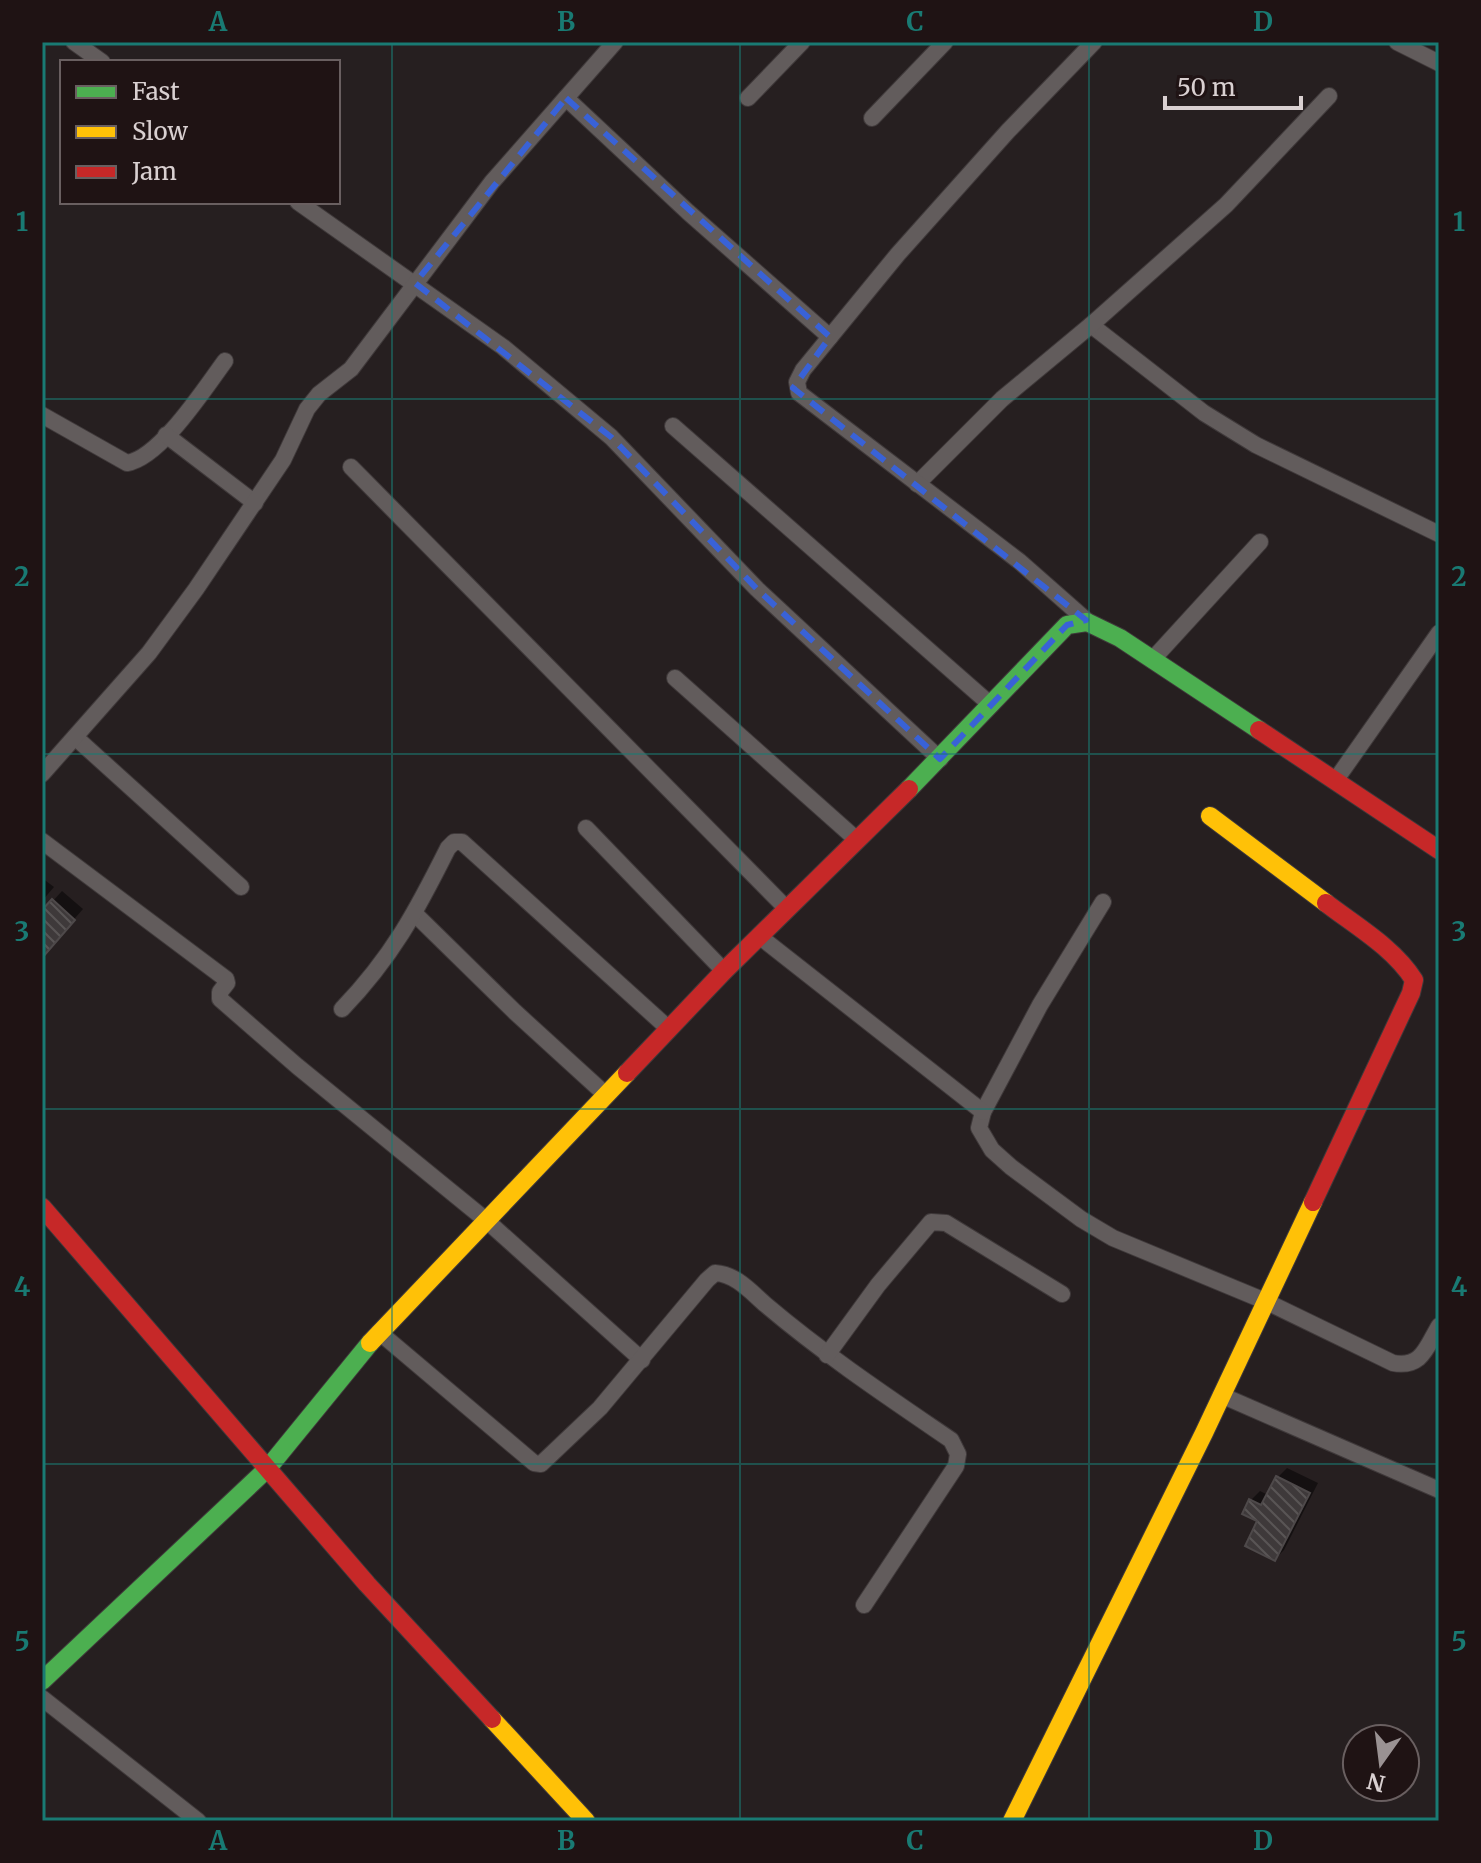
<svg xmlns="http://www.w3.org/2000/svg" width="1481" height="1863" font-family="Merriweather,serif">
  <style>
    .shadow { fill: #0007 }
    .building { fill: url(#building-back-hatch); stroke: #4e494a; stroke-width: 2 }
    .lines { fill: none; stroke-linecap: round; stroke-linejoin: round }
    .street-casing { stroke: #3f393a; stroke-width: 18 }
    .fast-casing { stroke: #3f393a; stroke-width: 20 }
    .slow-casing { stroke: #3f393a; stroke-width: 20 }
    .jam-casing { stroke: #3f393a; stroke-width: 20 }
    .street { stroke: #625c5c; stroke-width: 16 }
    .fast { stroke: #4caf50; stroke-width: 18 }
    .slow { stroke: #ffc107; stroke-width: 18 }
    .jam { stroke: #c62828; stroke-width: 18 }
    .marked { fill: none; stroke: #3962d7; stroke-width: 6; stroke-dasharray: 16 10; stroke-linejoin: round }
    .grid { fill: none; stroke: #197a73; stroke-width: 2; stroke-opacity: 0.55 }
    .neatline { fill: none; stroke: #197a73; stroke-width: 3 }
    .grid-label { font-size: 26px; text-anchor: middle; font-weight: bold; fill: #197a73 }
  </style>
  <defs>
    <pattern id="building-back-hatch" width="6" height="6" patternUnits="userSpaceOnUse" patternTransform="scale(2)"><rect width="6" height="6" fill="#3e393a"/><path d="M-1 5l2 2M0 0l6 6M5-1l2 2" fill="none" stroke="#595555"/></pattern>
  </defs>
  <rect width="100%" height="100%" fill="#261f20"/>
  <!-- shadow -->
  <g class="shadow">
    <polygon points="42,878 54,887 42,901"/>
    <polygon points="62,891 83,909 42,956 42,913"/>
    <polygon points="1287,1468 1318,1483 1284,1550 1275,1559 1251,1500 1260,1491 1268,1495 1278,1477"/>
  </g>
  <!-- building -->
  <g class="building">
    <polygon points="52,899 75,920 42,958 42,910"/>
    <polygon points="1276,1476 1310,1493 1275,1561 1245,1546 1257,1521 1242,1514 1249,1499 1261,1505"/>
  </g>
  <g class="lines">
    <!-- street casing -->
    <g class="street-casing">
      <g id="street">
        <polyline points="74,42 102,62"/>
        <polyline points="1397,42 1439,63"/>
        <polyline points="566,98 688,212 830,337"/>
        <polyline points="748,98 802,42"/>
        <polyline points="872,118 945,42"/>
        <polyline points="298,202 503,347 611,437 757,589 940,759"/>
        <polyline points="1091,325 1204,413 1256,445 1439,534"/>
        <path d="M42,415l85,48c33,-5 78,-75 98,-102"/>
        <polyline points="673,426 991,705"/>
        <polyline points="166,435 255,503"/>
        <polyline points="351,467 787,909"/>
        <polyline points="917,484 1002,399 1091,325 1226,205 1329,96"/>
        <polyline points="1086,620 1019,561 799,393 797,382 803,370 898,254 1008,131 1094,42"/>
        <polyline points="1152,660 1260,542"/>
        <polyline points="675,678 857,840"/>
        <polyline points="75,737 241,887"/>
        <polyline points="42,774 149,653 196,589 283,460 307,409 319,394 351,369 492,182 615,42"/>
        <polyline points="1335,781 1439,633"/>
        <polyline points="586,828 724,971"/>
        <polyline points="42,841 226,979 227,983 220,992 220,999 297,1066 487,1221 642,1360"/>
        <path d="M1103,902l-63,103 -57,107 -4,16 13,22 19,17 70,52 32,19 152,63 128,62c29,5 33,-15 46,-37"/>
        <polyline points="415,914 515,1012 606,1095"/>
        <polyline points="759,936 983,1112"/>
        <path d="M342,1009c50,-52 74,-97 106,-161l6,-6h8l207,187"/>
        <path d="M379,1332l155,131 7,1 59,-56 107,-128 8,-7c21,1 36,19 51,32 59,50 122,92 185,135l7,14 -2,12 -92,139"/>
        <polyline points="827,1355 878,1285 931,1222 946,1223 1062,1294"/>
        <polyline points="1221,1395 1439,1490"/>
        <polyline points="42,1698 198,1821"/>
      </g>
    </g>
    <!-- fast casing -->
    <g class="fast-casing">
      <g id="fast">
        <polyline points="909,789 1067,625 1087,622 1120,638 1259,730"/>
        <polyline points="42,1681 268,1468 370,1343"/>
      </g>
    </g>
    <!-- slow casing -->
    <g class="slow-casing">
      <g id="slow">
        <polyline points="1210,816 1326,903"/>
        <polyline points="370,1343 627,1073"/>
        <polyline points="492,1719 586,1821"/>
        <polyline points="1012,1821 1204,1433 1313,1202"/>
      </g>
    </g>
    <!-- jam casing -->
    <g class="jam-casing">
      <g id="jam">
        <polyline points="1259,730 1439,850"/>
        <polyline points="627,1073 724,971 909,789"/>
        <path d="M1313,1202l98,-209 3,-13c-20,-32 -58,-54 -88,-77"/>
        <polyline points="42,1207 367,1584 492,1719"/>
      </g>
    </g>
    <!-- street -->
    <use href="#street" class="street"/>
    <!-- fast -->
    <use href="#fast" class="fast"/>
    <!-- slow -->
    <use href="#slow" class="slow"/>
    <!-- jam -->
    <use href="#jam" class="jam"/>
  </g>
  <!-- marked area -->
  <path class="marked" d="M566,98l264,239 -37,51 293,232 -19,5 -127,134 -183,-170 -146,-152 -196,-154z"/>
  <!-- grid -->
  <path class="grid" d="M392,42v1779M740,42v1779M1089,42v1779M42,399h1397M42,754h1397M42,1109h1397M42,1464h1397"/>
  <!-- border -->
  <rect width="1481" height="1863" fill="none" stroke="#1f1314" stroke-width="88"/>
  <!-- legend -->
  <rect x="60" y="60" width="280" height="144" fill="#1f1314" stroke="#695f60" stroke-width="2"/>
  <rect x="76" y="86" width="40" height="12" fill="#4caf50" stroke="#695f60" stroke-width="2"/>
  <text x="132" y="100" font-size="24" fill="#d9d0d1">Fast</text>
  <rect x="76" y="126" width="40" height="12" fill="#ffc107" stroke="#695f60" stroke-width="2"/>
  <text x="132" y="140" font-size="24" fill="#d9d0d1">Slow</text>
  <rect x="76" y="166" width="40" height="12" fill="#c62828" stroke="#695f60" stroke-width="2"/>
  <text x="132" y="180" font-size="24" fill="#d9d0d1">Jam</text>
  <!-- north arrow -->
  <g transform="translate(1381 1763) rotate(194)"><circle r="38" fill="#1f1314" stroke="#695f60" stroke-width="2"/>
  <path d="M0-6L14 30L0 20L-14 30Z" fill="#9a9293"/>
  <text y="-12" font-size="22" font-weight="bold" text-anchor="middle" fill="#d9d0d1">N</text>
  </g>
  <!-- scale -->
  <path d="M1165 96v12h136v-12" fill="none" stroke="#d9d0d1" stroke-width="4"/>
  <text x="1177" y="96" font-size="24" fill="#d9d0d1" stroke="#1f1314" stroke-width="6" paint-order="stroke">50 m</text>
  <rect x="44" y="44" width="1393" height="1775" class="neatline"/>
  <g class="grid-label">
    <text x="218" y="31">A</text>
    <text x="566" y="31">B</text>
    <text x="915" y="31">C</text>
    <text x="1263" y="31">D</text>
    <text x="22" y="231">1</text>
    <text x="1459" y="231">1</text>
    <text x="22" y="586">2</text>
    <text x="1459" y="586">2</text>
    <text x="22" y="941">3</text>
    <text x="1459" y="941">3</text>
    <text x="22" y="1296">4</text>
    <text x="1459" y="1296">4</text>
    <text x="22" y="1651">5</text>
    <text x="1459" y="1651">5</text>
    <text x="218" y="1850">A</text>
    <text x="566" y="1850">B</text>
    <text x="915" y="1850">C</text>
    <text x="1263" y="1850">D</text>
  </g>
</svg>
